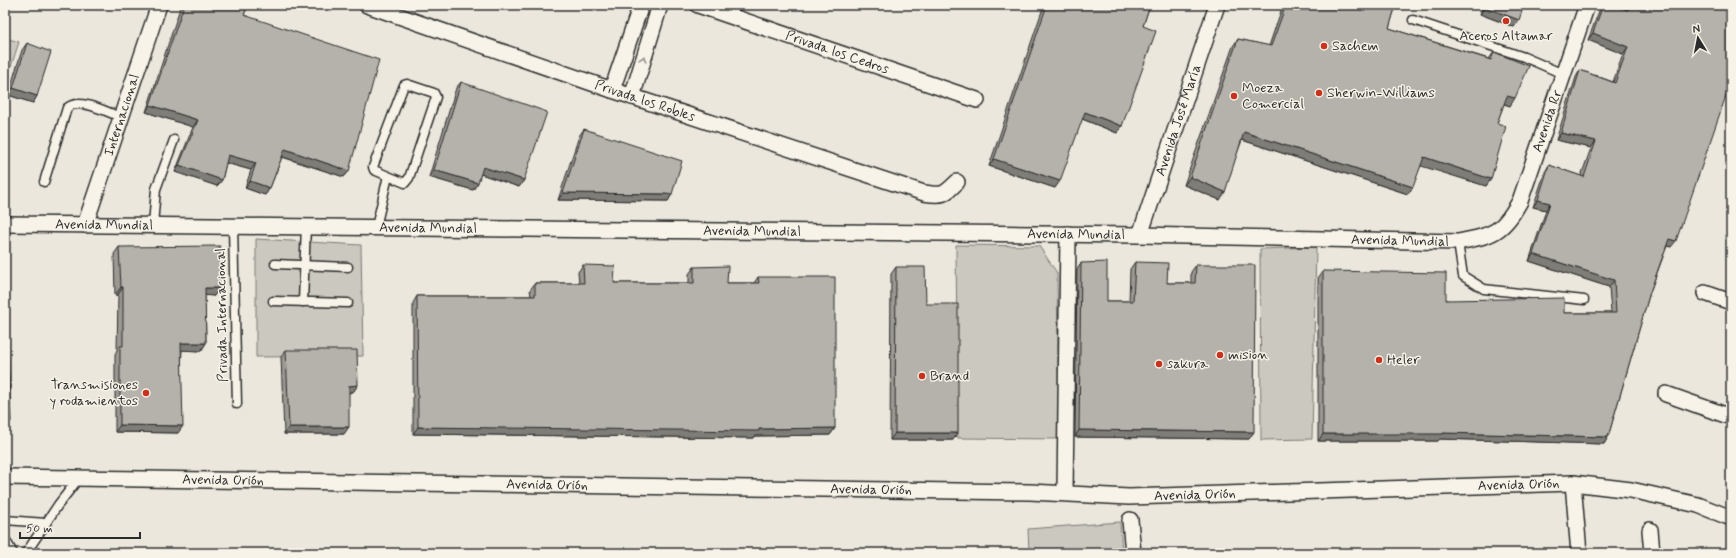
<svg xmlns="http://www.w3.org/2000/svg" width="1736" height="558" font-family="Mynerve,sans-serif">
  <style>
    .green { fill: #cbc8bf; stroke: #7b7a75 }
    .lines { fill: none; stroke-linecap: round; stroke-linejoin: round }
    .lane-casing { stroke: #2b2b2b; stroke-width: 11 }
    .street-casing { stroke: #2b2b2b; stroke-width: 18 }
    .lane { stroke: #f7f3e8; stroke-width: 8 }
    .street { stroke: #f7f3e8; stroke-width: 15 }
    .wall { fill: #9c9993; stroke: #2b2b2b }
    .shaded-wall { fill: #7f7d78; stroke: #2b2b2b }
    .building { fill: #b5b2ab; stroke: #2b2b2b }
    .oneway { stroke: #918f8a }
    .poi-dot { fill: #c8321e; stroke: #f7f3e8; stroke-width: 1.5 }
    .labels { text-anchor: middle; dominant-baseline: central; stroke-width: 3; stroke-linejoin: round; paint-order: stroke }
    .poi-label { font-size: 14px; fill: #2b2b2b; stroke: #f7f3e8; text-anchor: start }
    .street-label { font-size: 14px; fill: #2b2b2b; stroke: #f7f3e8 }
  </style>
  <rect width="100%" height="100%" fill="#ebe7dd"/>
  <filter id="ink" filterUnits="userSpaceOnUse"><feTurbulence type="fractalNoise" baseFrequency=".025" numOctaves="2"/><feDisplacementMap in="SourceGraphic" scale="8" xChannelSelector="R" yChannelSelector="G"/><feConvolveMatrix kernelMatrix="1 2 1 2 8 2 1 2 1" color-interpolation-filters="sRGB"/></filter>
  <g filter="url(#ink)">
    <!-- green -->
    <g class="green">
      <polygon points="5,38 19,42 5,85"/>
      <polygon points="256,239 361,245 363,356 256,357"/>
      <polygon points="956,245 1039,246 1057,273 1059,439 958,438"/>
      <polygon points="1316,247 1312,439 1261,440 1260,249"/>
      <polygon points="1120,522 1122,553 1029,553 1028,529"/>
    </g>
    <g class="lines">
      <!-- lane casing -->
      <g class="lane-casing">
        <g id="lane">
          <polyline points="1413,20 1524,57 1563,74"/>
          <path d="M44,182l23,-74c13,-11 39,4 54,9"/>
          <polyline points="153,225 156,189 174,140"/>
          <polyline points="233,226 237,404"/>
          <polyline points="376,227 388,176 405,183 409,178 436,97 434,93 407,84 404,85 373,167 374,170 388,176"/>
          <polyline points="1458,242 1463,276 1484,289 1584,300"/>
          <polyline points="275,264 348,267"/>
          <polyline points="273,301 348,303"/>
          <polyline points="303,302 306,226"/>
          <polyline points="5,520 46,523"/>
          <polyline points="5,539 13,553"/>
          <polyline points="26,553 58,505 79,478"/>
        </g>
      </g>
      <!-- street casing -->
      <g class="street-casing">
        <g id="street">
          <path id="s1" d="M367,5l245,85 312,103c19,3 20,2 33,-11"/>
          <path id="s2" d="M698,5l279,95"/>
          <polyline points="612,90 641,5"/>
          <polyline points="632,97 660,5"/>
          <path id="s3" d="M5,224l1135,11 318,7c36,-7 44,-9 62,-41l67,-196"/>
          <path id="s4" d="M85,225l74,-220"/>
          <path id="s5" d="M1140,235l77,-230"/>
          <polyline points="1705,293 1731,302"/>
          <polyline points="1666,394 1731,417"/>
          <path id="s6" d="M5,477l1025,15 99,5 444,-14 58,7 67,15 33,13"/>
          <polyline points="1573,483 1579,553"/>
          <polyline points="1065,493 1068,234"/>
          <polyline points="1130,520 1133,553"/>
          <polyline points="1650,530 1652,553"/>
        </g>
      </g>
      <!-- lane -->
      <use href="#lane" class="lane"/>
      <!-- street -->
      <use href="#street" class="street"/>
    </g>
    <!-- wall -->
    <g class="wall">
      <polygon points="181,5 248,5 244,15 349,171 344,177 282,157 270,188 265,195 245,188 251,170 226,163 222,180 217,186 175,172 193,127 146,112"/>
      <polygon points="1044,5 1150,5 1143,26 1122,126 1117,133 1082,119 1055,188 989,166"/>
      <polygon points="1283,5 1396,5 1389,28 1489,59 1494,52 1510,106 1504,104 1497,123 1491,179 1486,186 1421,165 1408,194 1242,140 1220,200 1184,185 1233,46 1238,39 1269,46"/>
      <polygon points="1483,5 1524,5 1514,27 1480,14"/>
      <polygon points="1603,5 1608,5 1625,10 1627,5 1731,5 1671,247 1667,246 1650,292 1608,437 1604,444 1440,439 1438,441 1318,441 1318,278 1323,271 1446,300 1564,313 1611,313 1609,287 1529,261 1546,210 1533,207 1545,172 1549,165 1581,176 1591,148 1556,140 1576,77 1580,70 1613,82 1623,54 1588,40 1599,11"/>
      <polygon points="27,43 37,96 33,103 8,95 22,50"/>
      <polygon points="461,82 524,180 519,187 481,174 473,190 429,177 456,88"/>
      <polygon points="584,129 672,194 668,201 558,200 579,136"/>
      <polygon points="119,247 214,296 205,295 206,343 201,351 182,350 178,433 115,432 115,354 117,350 118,295 115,295 114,254"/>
      <polygon points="1135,262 1167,283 1191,283 1191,272 1196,265 1249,439 1075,437 1077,270 1081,263 1107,301 1129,301 1130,269"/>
      <polygon points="583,265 614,283 689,283 689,274 694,267 727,283 754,283 758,277 835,428 830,435 755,436 754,438 413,434 413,303 417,296 531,296 530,290 535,283 579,283 578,272"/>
      <polygon points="896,267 926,304 953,440 890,440 891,274"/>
      <polygon points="286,350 358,385 353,392 349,392 344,434 284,434 281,357"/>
    </g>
    <!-- shaded-wall -->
    <g class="shaded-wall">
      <polygon points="1485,7 1519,20 1514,27 1480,14"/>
      <polygon points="1593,33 1628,47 1623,54 1588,40"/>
      <polygon points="13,88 37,96 33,103 8,95"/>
      <polygon points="1507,96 1515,98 1510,106 1502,103"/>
      <polygon points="150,105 198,120 193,127 146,112"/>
      <polygon points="1085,112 1122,126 1117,133 1080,118"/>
      <polygon points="1244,132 1413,187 1408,194 1239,139"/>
      <polygon points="1561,133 1596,141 1591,148 1556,140"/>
      <polygon points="285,149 349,171 344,177 280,156"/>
      <polygon points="228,155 256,163 251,170 223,162"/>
      <polygon points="1424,157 1491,179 1486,186 1418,165"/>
      <polygon points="994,159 1060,181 1055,188 989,166"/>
      <polygon points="179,165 222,180 217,186 175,172"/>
      <polygon points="483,167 524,180 519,187 478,173"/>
      <polygon points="434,170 478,183 473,190 429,177"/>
      <polygon points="1190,177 1225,192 1220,200 1184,185"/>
      <polygon points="250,181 270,188 265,195 245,188"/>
      <polygon points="563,193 672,194 668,201 558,200"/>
      <polygon points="1538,200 1550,203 1546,210 1533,207"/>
      <polygon points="1669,239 1676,241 1671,247 1664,245"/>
      <polygon points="1533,254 1614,280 1609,287 1529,261"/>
      <polygon points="121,287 123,287 118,295 115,295"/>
      <polygon points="205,288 219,288 214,296 199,295"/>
      <polygon points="181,343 206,343 201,351 176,350"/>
      <polygon points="358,385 353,392 344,393 349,386"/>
      <polygon points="5,421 11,421 6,428 5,428"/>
      <polygon points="120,425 183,426 178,433 115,432"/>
      <polygon points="289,427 349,427 344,434 284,434"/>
      <polygon points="418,427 759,429 835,428 830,435 755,436 754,438 413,434"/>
      <polygon points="1079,430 1254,432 1249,439 1075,437"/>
      <polygon points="895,433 958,433 953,440 890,440"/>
      <polygon points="1443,433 1608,437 1604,444 1440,439 1438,441 1318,441 1323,434"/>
    </g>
    <!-- building -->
    <g class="building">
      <polygon points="184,5 248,5 244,15 379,60 349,171 285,149 270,188 250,181 256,163 228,155 222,180 179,165 198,120 150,105"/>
      <polygon points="1047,5 1150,5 1143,26 1156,31 1122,126 1085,112 1060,181 994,159"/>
      <polygon points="1286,5 1396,5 1389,28 1491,60 1494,52 1529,66 1515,98 1507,96 1497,123 1506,126 1491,179 1424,157 1413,187 1244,132 1225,192 1190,177 1238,39 1271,46"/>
      <polygon points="1486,5 1524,5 1519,20 1485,7"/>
      <polygon points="1603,5 1608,5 1628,10 1629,5 1731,5 1731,81 1676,241 1669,239 1650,292 1608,437 1443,433 1443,434 1323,434 1323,271 1446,273 1446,300 1564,298 1564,313 1616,313 1614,280 1533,254 1550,203 1538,200 1549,165 1584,177 1596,141 1561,133 1580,70 1615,83 1628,47 1593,33"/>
      <polygon points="27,43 51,52 37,96 13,88"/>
      <polygon points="461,82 547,112 524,180 483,167 478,183 434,170"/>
      <polygon points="584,129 682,161 672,194 563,193"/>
      <polygon points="220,246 219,288 205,288 206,343 181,343 183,426 120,425 120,346 123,346 123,287 121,287 119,247"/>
      <polygon points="1107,262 1107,301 1133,301 1135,262 1168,263 1167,283 1195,283 1196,265 1255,265 1254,432 1079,430 1081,263"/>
      <polygon points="583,265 615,266 614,283 694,283 694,267 728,266 727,283 759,283 758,277 835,277 835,428 759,429 759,431 418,427 417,296 535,296 535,283 584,283"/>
      <polygon points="896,267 925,267 926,304 958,304 958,433 895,433"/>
      <polygon points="5,285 11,421 5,421"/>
      <polygon points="286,350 357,350 358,385 349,386 349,427 289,427"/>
    </g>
    <!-- one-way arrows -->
    <defs><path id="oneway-chevron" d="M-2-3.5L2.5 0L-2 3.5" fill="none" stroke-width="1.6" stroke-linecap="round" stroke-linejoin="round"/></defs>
    <use class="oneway" href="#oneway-chevron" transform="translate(643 59) rotate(-73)"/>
  </g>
  <!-- markers -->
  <g class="poi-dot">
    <circle cx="1506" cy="21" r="4"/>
    <circle cx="1324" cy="46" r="4"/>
    <circle cx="1319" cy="93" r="4"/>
    <circle cx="1234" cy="96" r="4"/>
    <circle cx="1220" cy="355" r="4"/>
    <circle cx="1379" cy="360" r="4"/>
    <circle cx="1159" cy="364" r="4"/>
    <circle cx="922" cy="376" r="4"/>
    <circle cx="146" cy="393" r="4"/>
  </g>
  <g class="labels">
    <!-- poi labels -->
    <g class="poi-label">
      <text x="1506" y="36" text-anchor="middle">Aceros Altamar</text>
      <text x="1332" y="46">Sachem</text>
      <text x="1242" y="88">Moeza<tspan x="1242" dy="16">Comercial</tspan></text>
      <text x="1327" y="93">Sherwin-Williams</text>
      <text x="1228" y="355">mision</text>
      <text x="1387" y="360">Heler</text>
      <text x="1167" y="364">sakura</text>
      <text x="930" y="376">Brand</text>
      <text x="138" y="385" text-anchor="end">Transmisiones<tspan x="138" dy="16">y rodamientos</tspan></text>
    </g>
    <!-- street labels -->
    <g class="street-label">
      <text stroke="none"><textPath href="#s2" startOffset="147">Privada los Cedros</textPath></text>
      <text stroke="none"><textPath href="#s1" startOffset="294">Privada los Robles</textPath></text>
      <text stroke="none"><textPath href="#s4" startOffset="116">Internacional</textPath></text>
      <text stroke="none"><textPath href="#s5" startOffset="121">Avenida José María</textPath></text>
      <text stroke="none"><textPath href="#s3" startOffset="1616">Avenida Rr</textPath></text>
      <text stroke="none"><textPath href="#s3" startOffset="99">Avenida Mundial</textPath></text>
      <text stroke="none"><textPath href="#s3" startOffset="423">Avenida Mundial</textPath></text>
      <text stroke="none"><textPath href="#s3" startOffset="747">Avenida Mundial</textPath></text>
      <text stroke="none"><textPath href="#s3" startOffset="1071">Avenida Mundial</textPath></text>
      <text stroke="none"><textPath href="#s3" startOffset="1395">Avenida Mundial</textPath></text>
      <text transform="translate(222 315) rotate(-91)">Privada Internacional</text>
      <text stroke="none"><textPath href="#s6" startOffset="218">Avenida Orión</textPath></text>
      <text stroke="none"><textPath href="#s6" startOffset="542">Avenida Orión</textPath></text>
      <text stroke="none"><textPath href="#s6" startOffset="1514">Avenida Orión</textPath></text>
      <text stroke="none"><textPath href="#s6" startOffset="866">Avenida Orión</textPath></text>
      <text stroke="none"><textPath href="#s6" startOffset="1190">Avenida Orión</textPath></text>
    </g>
  </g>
  <!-- margin -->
  <rect width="1736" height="558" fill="none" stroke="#f7f3e8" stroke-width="20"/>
  <rect x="10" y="10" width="1716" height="538" fill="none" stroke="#2b2b2b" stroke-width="1.5" filter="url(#ink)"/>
  <!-- north arrow -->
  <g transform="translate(1698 38) rotate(350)" stroke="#f7f3e8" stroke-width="3" paint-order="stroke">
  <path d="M0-3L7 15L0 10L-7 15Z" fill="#2b2b2b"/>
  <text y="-6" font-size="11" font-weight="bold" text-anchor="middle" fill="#2b2b2b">N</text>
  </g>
  <!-- scale -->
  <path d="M20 532v6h120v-6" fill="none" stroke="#2b2b2b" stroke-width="2"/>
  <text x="26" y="532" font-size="12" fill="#2b2b2b" stroke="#f7f3e8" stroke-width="3" paint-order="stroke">50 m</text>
</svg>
